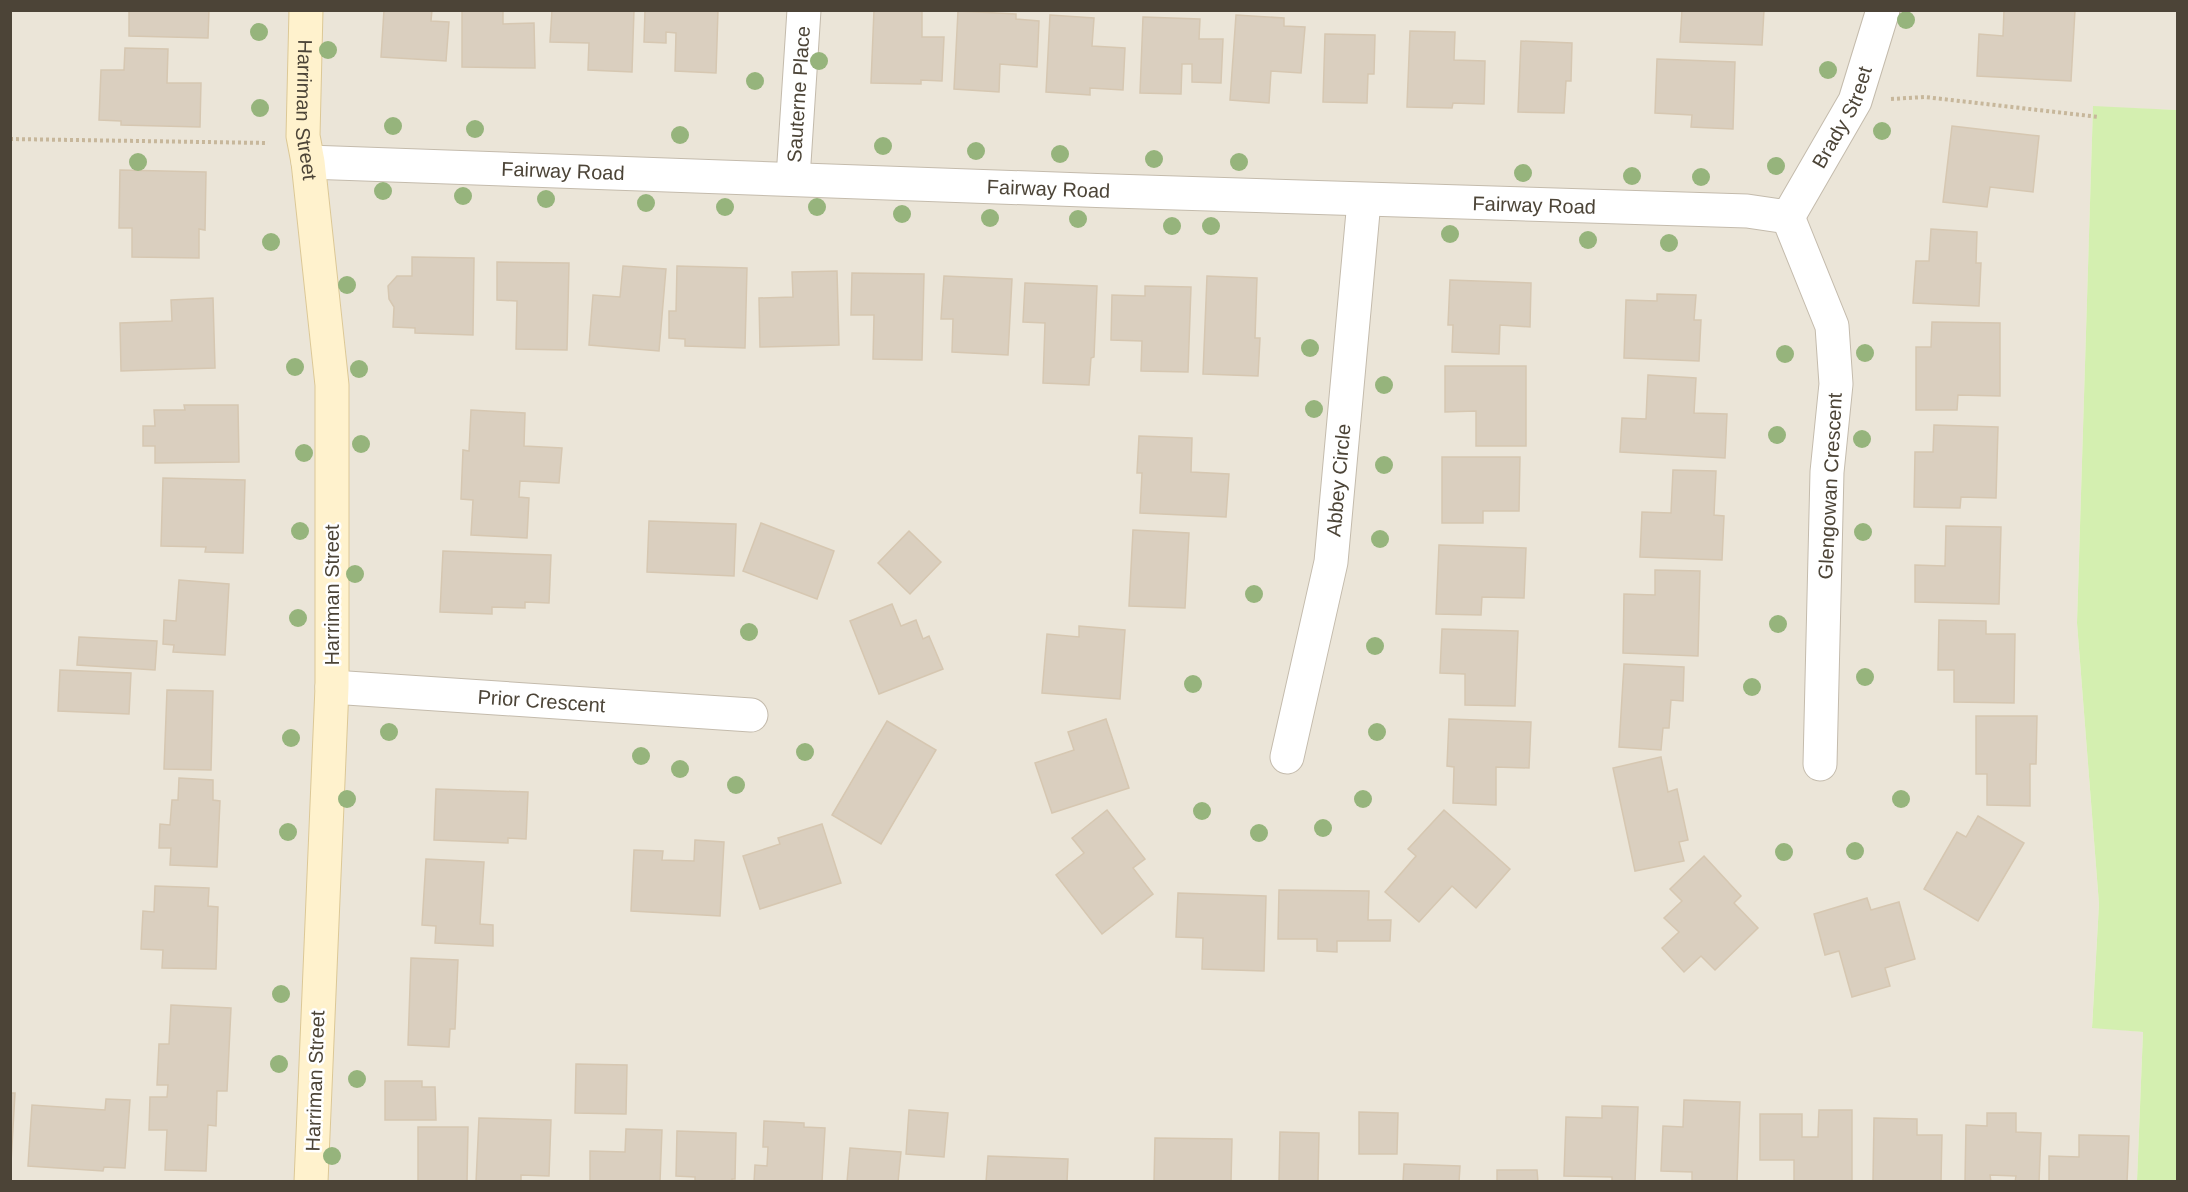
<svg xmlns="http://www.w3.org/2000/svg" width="2188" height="1192" font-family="Arial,sans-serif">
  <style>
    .residential { fill: #ebe5d8 }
    .green { fill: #d4efb0 }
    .building { fill: #dacfbf; stroke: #d6c7b1; stroke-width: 1.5 }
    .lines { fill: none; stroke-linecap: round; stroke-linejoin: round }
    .street-casing { stroke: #c4bbac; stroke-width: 35 }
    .secondary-casing { stroke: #dcc896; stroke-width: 35 }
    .path { stroke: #c7b79b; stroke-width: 4; stroke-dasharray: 3 3; stroke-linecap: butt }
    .street { stroke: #fff; stroke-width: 33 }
    .secondary { stroke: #fff2cd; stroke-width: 33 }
    .tree { fill: #96b47c }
    .labels { text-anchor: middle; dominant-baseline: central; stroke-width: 5; stroke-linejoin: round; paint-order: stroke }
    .street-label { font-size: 20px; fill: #4c4437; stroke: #fff }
  </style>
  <rect width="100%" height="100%" fill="#f7f3eb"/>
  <!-- residential -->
  <polygon class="residential" points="10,11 2177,11 2177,110 2093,107 2077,623 2099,904 2092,1027 2143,1032 2137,1181 11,1181"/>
  <!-- green -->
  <polygon class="green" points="2093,106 2177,110 2177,1181 2137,1181 2143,1032 2092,1028 2099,904 2077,623"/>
  <!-- building -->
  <g class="building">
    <polygon points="129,10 209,10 208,38 129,36"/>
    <polygon points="384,10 432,10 431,21 449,22 446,61 381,57"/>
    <polygon points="462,10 503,10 503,24 534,23 535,68 462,67"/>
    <polygon points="552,10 634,10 632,72 588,70 589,43 550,42"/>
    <polygon points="645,10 718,10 716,73 675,71 676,33 666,32 666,43 644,42"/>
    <polygon points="874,10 922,11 922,37 944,37 942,81 921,80 921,84 871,83"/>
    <polygon points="1682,10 1764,10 1762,45 1680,42"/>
    <polygon points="2004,10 2075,10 2071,81 1977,76 1979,34 2003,36"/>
    <polygon points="958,11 1016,14 1016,19 1039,21 1037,67 1000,64 999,92 954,89"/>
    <polygon points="1050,15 1094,18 1092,46 1125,48 1123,90 1090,88 1090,95 1046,92"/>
    <polygon points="1236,15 1284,18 1284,26 1305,27 1301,73 1271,71 1269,103 1230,100"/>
    <polygon points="1143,17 1200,19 1199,39 1223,39 1221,83 1192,82 1192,64 1182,64 1181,94 1140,93"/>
    <polygon points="1410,31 1455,32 1454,60 1485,61 1484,104 1453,103 1452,108 1407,107"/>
    <polygon points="1325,34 1375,35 1374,74 1368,74 1367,103 1323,102"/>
    <polygon points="1521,41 1572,43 1571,81 1566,81 1564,113 1518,112"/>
    <polygon points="125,48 168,49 167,83 201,83 200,127 121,125 121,121 99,120 101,70 124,70"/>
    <polygon points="1657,59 1735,62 1733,129 1691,127 1692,115 1655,113"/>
    <polygon points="1952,126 2039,136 2033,192 1990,187 1987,207 1943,202"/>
    <polygon points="120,170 206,172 205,230 199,229 199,258 132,257 132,228 119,228"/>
    <polygon points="1931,229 1977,232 1976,263 1981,263 1979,306 1913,303 1916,261 1929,261"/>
    <polygon points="412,257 474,258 473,335 415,333 415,328 393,327 394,307 389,299 388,286 397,276 412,276"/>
    <polygon points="497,262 569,263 567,350 516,349 517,301 497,300"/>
    <polygon points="623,266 666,269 659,351 589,345 593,295 620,297"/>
    <polygon points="677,266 747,268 745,348 685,346 685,339 669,338 669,311 676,311"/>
    <polygon points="837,271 839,345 760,347 759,298 793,297 792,272"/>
    <polygon points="852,273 924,274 922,360 873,359 874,315 851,315"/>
    <polygon points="944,276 1012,279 1008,355 952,352 953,319 941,319"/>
    <polygon points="1207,276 1257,278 1255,338 1260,338 1258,376 1203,374"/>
    <polygon points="1450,280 1531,283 1530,327 1500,325 1499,354 1452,352 1453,325 1448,325"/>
    <polygon points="1025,283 1097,286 1094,357 1091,358 1089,385 1043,383 1045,323 1023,322"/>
    <polygon points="1145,286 1191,287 1188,372 1141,371 1142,341 1111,340 1112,295 1145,296"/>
    <polygon points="1657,294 1696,295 1694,320 1701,320 1699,361 1624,358 1626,300 1657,301"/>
    <polygon points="213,298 215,368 121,371 120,323 172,321 171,300"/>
    <polygon points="1932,322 2000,323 2000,396 1958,395 1957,410 1916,410 1916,347 1931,347"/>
    <polygon points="1445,366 1526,366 1526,446 1476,446 1476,411 1445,412"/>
    <polygon points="1648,375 1696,378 1694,413 1727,414 1725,458 1620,452 1622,418 1646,419"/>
    <polygon points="184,405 238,405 239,462 155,463 155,446 143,446 143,426 155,426 154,410 185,410"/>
    <polygon points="471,410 525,413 524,446 562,448 559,483 520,481 519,497 529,498 527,538 471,535 473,500 461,499 463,450 469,451"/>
    <polygon points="1934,425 1998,427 1996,498 1961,497 1960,508 1914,507 1915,452 1933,452"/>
    <polygon points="1139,436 1192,438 1191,472 1229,474 1226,517 1140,513 1142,473 1137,473"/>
    <polygon points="1442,457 1520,457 1519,511 1483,511 1483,523 1442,523"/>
    <polygon points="1673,470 1716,471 1714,515 1724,516 1722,560 1640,557 1642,512 1671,513"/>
    <polygon points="163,478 245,480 243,553 205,552 206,547 161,546"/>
    <polygon points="649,521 736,524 734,576 647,572"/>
    <polygon points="761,523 834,551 817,599 743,571"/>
    <polygon points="1946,526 2001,527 1999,604 1915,602 1915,565 1945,566"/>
    <polygon points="1133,530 1189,533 1185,608 1129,606"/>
    <polygon points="909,531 941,562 910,594 878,563"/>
    <polygon points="1439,545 1526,548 1524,598 1482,597 1481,615 1436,614"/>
    <polygon points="443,551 551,555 549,603 525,602 525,608 492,607 492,614 440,612"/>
    <polygon points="1655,570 1700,571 1698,656 1623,653 1624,594 1655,595"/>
    <polygon points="179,580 229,584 225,655 173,652 174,645 163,644 164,620 176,621"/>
    <polygon points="892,604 901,626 916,620 923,639 929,636 943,669 879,694 850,621"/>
    <polygon points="1939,620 1986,621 1986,634 2015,634 2014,703 1954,702 1954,670 1938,670"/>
    <polygon points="1079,626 1125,630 1120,699 1042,693 1047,634 1079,637"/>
    <polygon points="1442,629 1518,631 1515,706 1465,705 1465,674 1440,673"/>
    <polygon points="79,637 157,641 155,670 77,665"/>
    <polygon points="1624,664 1684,667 1683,701 1671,700 1669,728 1663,728 1661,750 1619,747"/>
    <polygon points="60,670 131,673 129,714 58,711"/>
    <polygon points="167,690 213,691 211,770 164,769"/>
    <polygon points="1976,716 2037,716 2036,764 2030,764 2030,806 1987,805 1987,774 1976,774"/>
    <polygon points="1106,719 1129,788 1052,813 1035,763 1074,750 1068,732"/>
    <polygon points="1449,719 1531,722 1529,768 1496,767 1496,805 1453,803 1454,767 1447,766"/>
    <polygon points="887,721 936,750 881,844 832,815"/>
    <polygon points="1661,757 1668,792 1677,789 1688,840 1679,842 1684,861 1635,871 1613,768"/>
    <polygon points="179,778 213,780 213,800 220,801 217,867 170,865 171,848 159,848 160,824 170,825 172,800 178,800"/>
    <polygon points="436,789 528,792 526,839 508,838 508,843 434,840"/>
    <polygon points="1107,810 1145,859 1133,868 1153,894 1102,934 1056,875 1084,853 1072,838"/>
    <polygon points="1444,810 1510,869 1476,908 1452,886 1419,922 1385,892 1416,856 1408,849"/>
    <polygon points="1978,816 2024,843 1978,921 1924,889 1957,832 1966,837"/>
    <polygon points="822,824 841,883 760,909 743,856 780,844 778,838"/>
    <polygon points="695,840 724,842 720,916 631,911 634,850 663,851 662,860 694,861"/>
    <polygon points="1704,856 1741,896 1734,903 1758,928 1715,970 1701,956 1684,972 1662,948 1679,932 1664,918 1682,901 1670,889"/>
    <polygon points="426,859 484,862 480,924 493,925 493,946 435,943 436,926 422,925"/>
    <polygon points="155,886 209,888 208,906 218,907 216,969 162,968 163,950 141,949 143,911 154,912"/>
    <polygon points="1279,890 1369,891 1368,920 1391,920 1390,941 1337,941 1337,952 1317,951 1317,939 1278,939"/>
    <polygon points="1178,893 1266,896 1264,971 1202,969 1203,938 1176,937"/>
    <polygon points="1867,898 1871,910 1899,902 1915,959 1885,968 1890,986 1852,997 1839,951 1825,955 1814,914"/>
    <polygon points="411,958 458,960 455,1029 450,1029 449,1047 408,1045"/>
    <polygon points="171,1005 231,1008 227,1091 217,1091 216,1126 208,1125 206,1171 165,1170 167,1130 149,1130 150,1097 167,1097 168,1085 157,1085 159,1044 169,1044"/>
    <polygon points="576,1064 627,1065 626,1114 575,1113"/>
    <polygon points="385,1081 422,1081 422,1087 435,1087 436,1120 385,1120"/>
    <polygon points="10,1093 15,1093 11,1163 10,1163"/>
    <polygon points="106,1099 130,1100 125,1168 104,1167 103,1171 28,1166 32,1105 105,1110"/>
    <polygon points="1684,1100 1740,1102 1737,1182 1692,1182 1692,1172 1661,1171 1663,1126 1683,1127"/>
    <polygon points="1602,1106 1638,1107 1635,1182 1612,1182 1612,1177 1564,1176 1566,1117 1602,1118"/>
    <polygon points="909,1110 948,1113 944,1157 906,1154"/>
    <polygon points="1819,1110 1852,1110 1852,1182 1794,1182 1794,1160 1760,1160 1760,1114 1802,1114 1802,1137 1818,1137"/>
    <polygon points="1359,1112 1398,1113 1397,1154 1359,1154"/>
    <polygon points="1987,1113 2016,1113 2016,1132 2041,1133 2039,1182 2015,1182 2016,1176 1990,1175 1991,1182 1965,1181 1966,1125 1987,1126"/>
    <polygon points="479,1118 551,1120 549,1176 521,1175 521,1182 476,1182"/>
    <polygon points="1874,1118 1917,1119 1917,1135 1942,1135 1941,1182 1873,1181"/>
    <polygon points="764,1121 804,1123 804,1127 825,1128 822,1182 754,1182 755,1165 767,1166 768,1147 763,1147"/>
    <polygon points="418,1127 468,1127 467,1182 418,1182"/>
    <polygon points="626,1129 662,1130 660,1182 590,1182 590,1151 625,1152"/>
    <polygon points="677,1131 736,1133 735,1179 732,1179 732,1182 695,1182 695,1177 676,1176"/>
    <polygon points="1280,1132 1319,1133 1318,1182 1279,1182"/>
    <polygon points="2079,1135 2129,1136 2127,1182 2049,1182 2049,1156 2079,1157"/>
    <polygon points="1155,1138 1232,1139 1231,1182 1154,1182"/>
    <polygon points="850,1148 901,1152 898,1182 847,1182"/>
    <polygon points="988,1156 1068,1159 1067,1182 986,1182"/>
    <polygon points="1404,1164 1460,1166 1459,1182 1403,1182"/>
    <polygon points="1497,1170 1537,1170 1538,1182 1497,1182"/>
  </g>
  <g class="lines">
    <!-- street casing -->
    <g class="street-casing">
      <g id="street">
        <path id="s1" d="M308,162c480,16 959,37 1439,49l41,6"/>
        <path id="s2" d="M793,178l11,-168"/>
        <polyline points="1788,217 1832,326 1836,384 1827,472 1820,764"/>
        <path id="s3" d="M1788,217l67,-116 28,-91"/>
        <path id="s4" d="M332,687l419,28"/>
        <path id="s5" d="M1287,757l44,-195 33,-361"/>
      </g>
    </g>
    <!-- secondary casing -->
    <g class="secondary-casing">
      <g id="secondary">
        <path id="s6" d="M306,10l-3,126 5,26 24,223v302l-21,495"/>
      </g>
    </g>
    <!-- path -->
    <g class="path">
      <polyline points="1891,99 1925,97 2099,117"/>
      <polyline points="10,139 268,143"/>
    </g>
    <!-- street -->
    <use href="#street" class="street"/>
    <!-- secondary -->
    <use href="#secondary" class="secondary"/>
  </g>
  <!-- trees -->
  <g class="tree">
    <circle cx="1906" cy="20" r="9"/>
    <circle cx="259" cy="32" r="9"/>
    <circle cx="328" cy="50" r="9"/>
    <circle cx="819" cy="61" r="9"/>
    <circle cx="1828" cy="70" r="9"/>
    <circle cx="755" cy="81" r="9"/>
    <circle cx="260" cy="108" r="9"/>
    <circle cx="393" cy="126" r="9"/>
    <circle cx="475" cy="129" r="9"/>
    <circle cx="1882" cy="131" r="9"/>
    <circle cx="680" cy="135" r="9"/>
    <circle cx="883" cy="146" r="9"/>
    <circle cx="976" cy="151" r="9"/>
    <circle cx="1060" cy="154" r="9"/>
    <circle cx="1154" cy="159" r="9"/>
    <circle cx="138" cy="162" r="9"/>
    <circle cx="1239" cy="162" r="9"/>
    <circle cx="1776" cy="166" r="9"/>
    <circle cx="1523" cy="173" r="9"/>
    <circle cx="1632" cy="176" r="9"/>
    <circle cx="1701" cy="177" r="9"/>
    <circle cx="383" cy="191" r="9"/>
    <circle cx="463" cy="196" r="9"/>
    <circle cx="546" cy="199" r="9"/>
    <circle cx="646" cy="203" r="9"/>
    <circle cx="725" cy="207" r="9"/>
    <circle cx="817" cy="207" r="9"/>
    <circle cx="902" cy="214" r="9"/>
    <circle cx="990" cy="218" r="9"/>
    <circle cx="1078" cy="219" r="9"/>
    <circle cx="1172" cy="226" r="9"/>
    <circle cx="1211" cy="226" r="9"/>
    <circle cx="1450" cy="234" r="9"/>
    <circle cx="1588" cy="240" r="9"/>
    <circle cx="271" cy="242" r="9"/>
    <circle cx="1669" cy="243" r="9"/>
    <circle cx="347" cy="285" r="9"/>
    <circle cx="1310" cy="348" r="9"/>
    <circle cx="1865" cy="353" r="9"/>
    <circle cx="1785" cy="354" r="9"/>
    <circle cx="295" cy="367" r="9"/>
    <circle cx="359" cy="369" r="9"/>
    <circle cx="1384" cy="385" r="9"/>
    <circle cx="1314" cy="409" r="9"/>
    <circle cx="1777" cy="435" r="9"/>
    <circle cx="1862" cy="439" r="9"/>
    <circle cx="361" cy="444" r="9"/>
    <circle cx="304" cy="453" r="9"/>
    <circle cx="1384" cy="465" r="9"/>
    <circle cx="300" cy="531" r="9"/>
    <circle cx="1863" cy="532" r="9"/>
    <circle cx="1380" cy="539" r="9"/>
    <circle cx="355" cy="574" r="9"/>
    <circle cx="1254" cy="594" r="9"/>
    <circle cx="298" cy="618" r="9"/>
    <circle cx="1778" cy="624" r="9"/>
    <circle cx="749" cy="632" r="9"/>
    <circle cx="1375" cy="646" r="9"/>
    <circle cx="1865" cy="677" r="9"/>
    <circle cx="1193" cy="684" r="9"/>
    <circle cx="1752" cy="687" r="9"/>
    <circle cx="389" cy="732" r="9"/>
    <circle cx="1377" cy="732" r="9"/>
    <circle cx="291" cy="738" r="9"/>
    <circle cx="805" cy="752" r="9"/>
    <circle cx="641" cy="756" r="9"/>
    <circle cx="680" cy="769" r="9"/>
    <circle cx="736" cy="785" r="9"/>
    <circle cx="347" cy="799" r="9"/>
    <circle cx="1363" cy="799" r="9"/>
    <circle cx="1901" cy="799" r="9"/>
    <circle cx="1202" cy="811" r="9"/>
    <circle cx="1323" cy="828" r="9"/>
    <circle cx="288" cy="832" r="9"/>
    <circle cx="1259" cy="833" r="9"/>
    <circle cx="1855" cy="851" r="9"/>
    <circle cx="1784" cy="852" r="9"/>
    <circle cx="281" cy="994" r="9"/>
    <circle cx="279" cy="1064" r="9"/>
    <circle cx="357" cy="1079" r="9"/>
    <circle cx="332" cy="1156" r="9"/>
  </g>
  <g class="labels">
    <!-- street labels -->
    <g class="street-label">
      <text stroke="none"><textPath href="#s2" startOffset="84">Sauterne Place</textPath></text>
      <text stroke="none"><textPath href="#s6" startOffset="100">Harriman Street</textPath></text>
      <text stroke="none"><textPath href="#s3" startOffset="114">Brady Street</textPath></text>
      <text stroke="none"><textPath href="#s1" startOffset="255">Fairway Road</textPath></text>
      <text stroke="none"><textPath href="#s1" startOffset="741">Fairway Road</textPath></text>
      <text stroke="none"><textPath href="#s1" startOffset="1227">Fairway Road</textPath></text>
      <text stroke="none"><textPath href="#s5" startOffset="282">Abbey Circle</textPath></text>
      <text transform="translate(1830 486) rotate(-87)">Glengowan Crescent</text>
      <text transform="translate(332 595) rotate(-90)">Harriman Street</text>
      <text stroke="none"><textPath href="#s4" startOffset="210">Prior Crescent</textPath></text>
      <text transform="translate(315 1081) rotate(-88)">Harriman Street</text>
    </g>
  </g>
  <!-- border -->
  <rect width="2188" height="1192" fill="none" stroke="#4c4437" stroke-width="24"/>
</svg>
